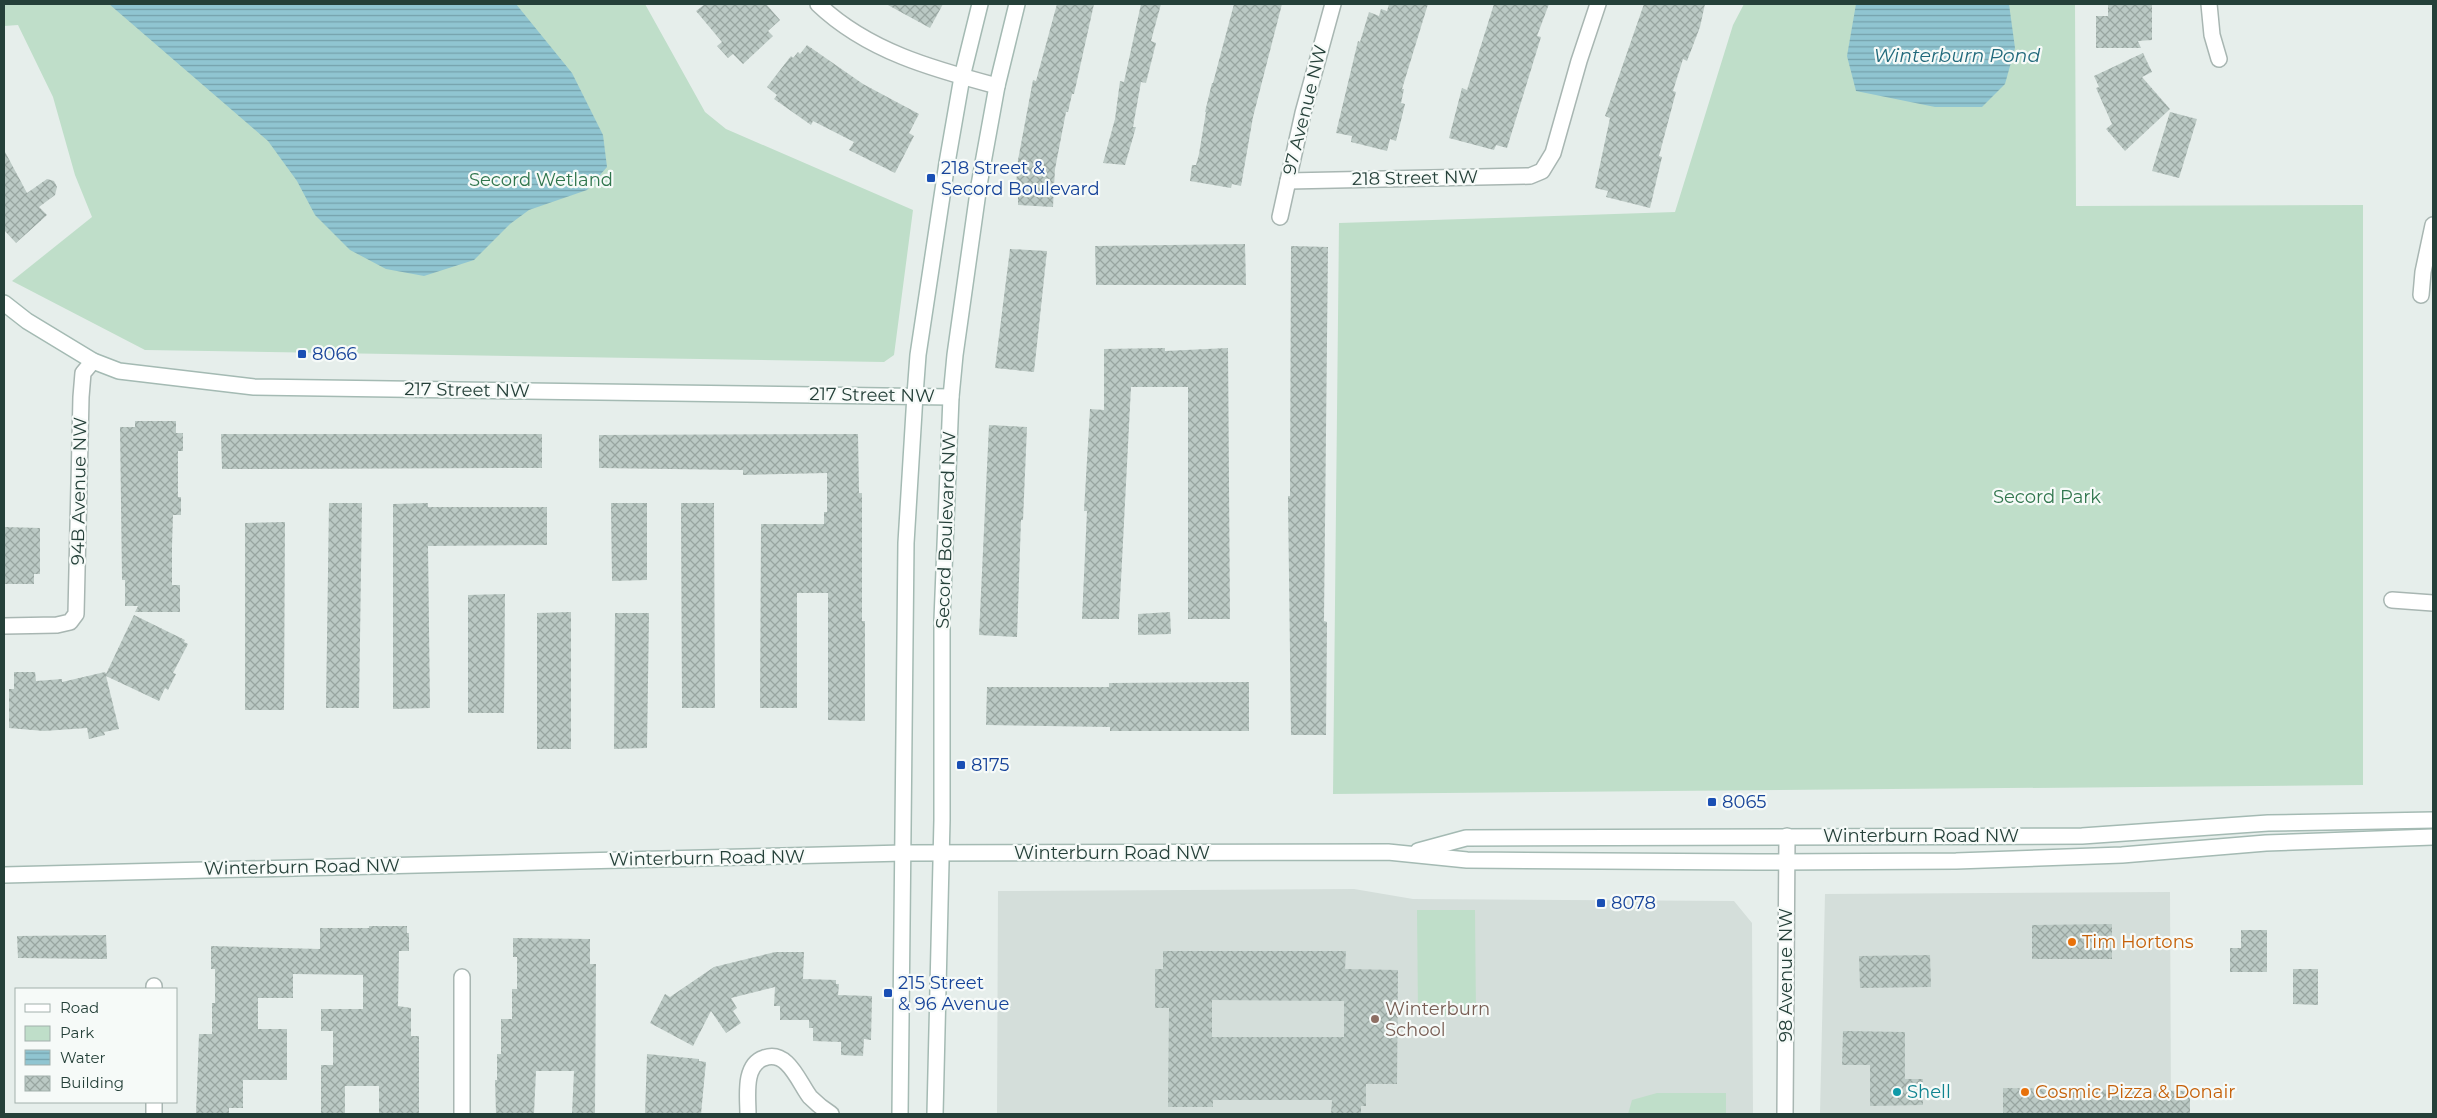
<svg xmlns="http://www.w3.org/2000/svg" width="2437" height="1118" font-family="Montserrat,sans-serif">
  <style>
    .built { fill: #d4deda }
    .park { fill: #bfdec9 }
    .water { fill: url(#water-rules) }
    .building { fill: url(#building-cross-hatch); fill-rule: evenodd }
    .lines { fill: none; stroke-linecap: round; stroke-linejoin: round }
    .street-casing { stroke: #a8b6b2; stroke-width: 18 }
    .secondary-casing { stroke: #a4bab3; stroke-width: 18 }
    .street { stroke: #fff; stroke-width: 15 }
    .secondary { stroke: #fff; stroke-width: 15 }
    .transit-dot { fill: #1a4fb4; stroke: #f6faf8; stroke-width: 2 }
    .food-dot { fill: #e8710a; stroke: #f6faf8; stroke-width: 2 }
    .education-dot { fill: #8d6e63; stroke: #f6faf8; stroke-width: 2 }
    .culture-dot { fill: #0f9aa8; stroke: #f6faf8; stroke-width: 2 }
    .labels { text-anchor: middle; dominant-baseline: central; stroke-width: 4.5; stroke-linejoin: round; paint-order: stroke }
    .street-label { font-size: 18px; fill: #254039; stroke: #f6faf8 }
    .transit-label { font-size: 18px; fill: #164399; stroke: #f6faf8; text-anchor: start }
    .park-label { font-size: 18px; fill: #30764d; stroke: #f6faf8 }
    .food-label { font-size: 18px; fill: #c56008; stroke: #f6faf8; text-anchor: start }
    .education-label { font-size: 18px; fill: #785e54; stroke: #f6faf8; text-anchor: start }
    .culture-label { font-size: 18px; fill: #0d838f; stroke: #f6faf8; text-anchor: start }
    .water-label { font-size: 19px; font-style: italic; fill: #20697b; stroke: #f6faf8 }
  </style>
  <defs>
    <pattern id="water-rules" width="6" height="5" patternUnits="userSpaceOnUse" patternTransform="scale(1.25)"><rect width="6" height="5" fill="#90c5d1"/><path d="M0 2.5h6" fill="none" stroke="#75a1ab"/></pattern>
    <pattern id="building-cross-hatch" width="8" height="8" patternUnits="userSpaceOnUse" patternTransform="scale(1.25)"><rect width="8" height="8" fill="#bbc9c4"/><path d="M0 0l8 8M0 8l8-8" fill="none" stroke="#98a5a0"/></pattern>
  </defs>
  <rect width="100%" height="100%" fill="#e6eeeb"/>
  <!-- built -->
  <g class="built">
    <polygon points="1354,889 1413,899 1734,901 1752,923 1753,1114 997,1114 998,891"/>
    <polygon points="2170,892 2171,1114 1820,1114 1825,894"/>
  </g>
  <!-- park -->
  <g class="park">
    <polygon points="4,4 645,4 705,112 726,129 913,210 894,355 884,362 145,350 12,281 92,217 75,175 53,97 18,25 4,26"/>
    <polygon points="1744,4 2075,4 2076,206 2363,205 2363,785 1333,794 1339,223 1675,212 1733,25"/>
    <polygon points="1417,910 1475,910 1476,1016 1418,1016"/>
    <polygon points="1657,1093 1726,1093 1726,1114 1628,1114 1632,1100"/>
  </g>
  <!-- water -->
  <g class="water">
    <polygon points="109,4 516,4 572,73 603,135 607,167 587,190 529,210 510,224 474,260 424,276 386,269 350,250 315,215 297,181 268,141"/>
    <polygon points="1856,4 2009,4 2015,48 2005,84 1982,107 1935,107 1856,91 1847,56"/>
  </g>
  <!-- building -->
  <g class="building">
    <polygon points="705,4 766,4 780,20 768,31 773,36 743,64 733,54 728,58 717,46 722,42 696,11"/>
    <polygon points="886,4 943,4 930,28"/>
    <polygon points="1057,4 1094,4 1074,94 1072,94 1068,112 1066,112 1055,169 1053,207 1018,205 1018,197 1015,197 1018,160 1033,80 1036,81"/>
    <polygon points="1141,4 1161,4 1151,41 1156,43 1146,83 1141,82 1133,127 1136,127 1125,165 1103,163 1115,119 1120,81 1124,82"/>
    <polygon points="1234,4 1282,4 1253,117 1241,186 1232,184 1231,188 1190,181 1192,165 1196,165 1199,154 1206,112 1205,112 1212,83 1213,83"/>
    <polygon points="1389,4 1428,4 1402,89 1404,89 1401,103 1405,104 1396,141 1390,139 1387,151 1351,142 1352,136 1336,133 1358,41 1360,42 1369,12 1379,16 1381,9 1387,11"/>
    <polygon points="1494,4 1549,4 1537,36 1541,37 1507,148 1496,145 1494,150 1449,138 1462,88 1467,90"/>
    <polygon points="1644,4 1705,4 1700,27 1687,61 1683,59 1673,91 1676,92 1659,156 1662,157 1650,208 1606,197 1608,191 1595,188 1610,118 1605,116"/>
    <polygon points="2108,4 2152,4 2152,40 2138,41 2141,48 2096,48 2096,16 2108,16"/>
    <polygon points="807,45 863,84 919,114 909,133 914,136 895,173 849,150 854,142 813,121 811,125 774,99 777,95 767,87 791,56 793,58 798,52 800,54"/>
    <polygon points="2143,53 2152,72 2142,77 2170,109 2125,151 2106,129 2112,124 2096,88 2099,87 2094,76"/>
    <polygon points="2170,112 2197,119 2179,178 2152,171"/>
    <polygon points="4,150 27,193 47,179 54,181 57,187 55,195 39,207 47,215 16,243 4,230"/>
    <polygon points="1245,244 1246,285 1096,285 1095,246"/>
    <polygon points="1291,246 1328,247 1324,621 1327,622 1326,735 1291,735 1288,496 1290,496"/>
    <polygon points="1010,249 1047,251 1034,372 995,368"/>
    <polygon points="1165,348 1165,351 1228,348 1230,619 1188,619 1188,387 1131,387 1119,619 1082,619 1087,511 1084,511 1090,409 1104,410 1104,349"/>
    <polygon points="135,421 176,421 176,433 183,433 183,451 178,451 178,497 181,497 181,515 173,515 172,546 172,585 180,585 180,612 135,612 138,606 125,606 125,580 122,580 120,427 135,427"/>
    <polygon points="989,425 1027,427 1023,520 1021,520 1017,637 979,635"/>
    <polygon points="221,434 542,434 542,468 222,469"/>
    <polygon points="858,434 859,493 862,493 862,621 865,621 865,721 828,720 828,593 797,593 797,708 760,708 761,524 824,524 824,512 827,512 827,473 743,475 743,470 599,468 599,435"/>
    <polygon points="329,503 362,503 359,708 326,708"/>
    <polygon points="428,503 428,507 547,507 547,545 428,546 430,708 393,709 393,504"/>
    <polygon points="611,503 647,503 647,580 612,581"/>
    <polygon points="681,503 714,503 715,708 682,708"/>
    <polygon points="285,522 284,710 245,710 245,523"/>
    <polygon points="4,527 40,528 40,574 34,574 34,584 4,584"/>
    <polygon points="505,594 504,713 468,713 468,595"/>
    <polygon points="571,612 571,749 537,749 537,613"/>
    <polygon points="1170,612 1171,634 1138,635 1138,614"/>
    <polygon points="615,613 649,613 647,748 614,749"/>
    <polygon points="134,615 185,640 184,642 188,644 173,673 176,674 168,690 165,688 159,701 106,676 119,729 104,732 105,735 89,739 87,728 44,731 9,728 9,689 14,689 14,672 35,672 36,681 62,679 62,682 105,672 106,674"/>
    <polygon points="1249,682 1249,731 1110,731 1110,727 986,725 987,687 1109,687 1109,683"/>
    <polygon points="2112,924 2112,959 2032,959 2032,925"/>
    <polygon points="369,926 407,926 407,933 409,933 409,951 399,951 398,1006 411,1008 411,1036 419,1036 419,1113 379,1113 379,1086 345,1086 345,1114 321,1114 321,1065 333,1065 333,1031 321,1031 321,1009 363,1009 363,975 293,974 293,998 258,998 258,1029 287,1029 287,1080 243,1080 243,1108 229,1108 229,1114 196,1114 199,1034 212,1034 212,1003 215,1003 215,969 211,969 211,946 320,949 320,928 369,928"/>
    <polygon points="2241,930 2267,930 2267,972 2230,972 2230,948 2241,948"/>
    <polygon points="106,935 107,959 18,958 17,936"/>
    <polygon points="513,938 590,939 590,964 596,964 595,1114 572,1114 574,1071 536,1071 534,1114 496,1114 495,1080 497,1080 497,1054 501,1054 501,1019 512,1019 512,989 517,989 517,957 513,957"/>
    <path d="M1163,951h183l-1,18 53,1 -1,114h-31v22h-5v8h-30l1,-14h-119v7h-45l1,-99h-14v-39h8zM1212,1000l132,1v36h-132z"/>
    <polygon points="775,952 804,952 803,979 836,980 836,984 839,984 838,995 872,996 871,1040 864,1039 863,1056 841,1055 841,1042 813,1041 813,1028 809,1028 809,1020 780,1020 780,1006 774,1006 775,987 731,998 737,1008 733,1011 741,1023 726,1033 711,1011 693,1046 650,1023 665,994 670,997 714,967"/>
    <polygon points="1930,955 1931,987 1860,988 1859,956"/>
    <polygon points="2293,969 2318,969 2318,1005 2293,1004"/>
    <polygon points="1843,1031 1905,1032 1905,1079 1923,1079 1923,1105 1870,1106 1870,1065 1842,1065"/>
    <polygon points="647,1054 699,1059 699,1061 706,1062 701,1114 645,1114"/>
    <polygon points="2003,1088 2190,1091 2190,1114 2003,1114"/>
  </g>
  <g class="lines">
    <!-- street casing -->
    <g class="street-casing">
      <g id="street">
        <path d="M818,4c49,47 115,65 179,82"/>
        <polyline points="2209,4 2212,35 2219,59"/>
        <polyline points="1288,181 1530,176 1542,171 1553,153 1579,61 1598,4"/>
        <polyline points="1280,217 1303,113 1333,4"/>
        <polyline points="2421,295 2423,272 2433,225"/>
        <polyline points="2392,600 2433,603"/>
        <polyline points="4,626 57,625 70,622 76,614 81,397 83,373 93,361"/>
        <polyline points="154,986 154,989"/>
        <polyline points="154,1102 154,1114"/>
        <polyline points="462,1114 462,977"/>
        <path d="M748,1114c0,-17 -5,-49 16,-56 24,-9 35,25 46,39 7,7 13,12 21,17"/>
        <polyline points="1785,1114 1787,836"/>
      </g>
    </g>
    <!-- secondary casing -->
    <g class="secondary-casing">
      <g id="secondary">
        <polyline points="4,303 27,321 93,361 119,371 254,387 951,397"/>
        <polyline points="1418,851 1466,838 2082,836 2268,823 2433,820"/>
        <polyline points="4,875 904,853 1388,852 1467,860 1757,862 1956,861 2122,855 2266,843 2433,837"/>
        <polyline points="900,1114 906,543 915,395 918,355 947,163 962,77 980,4"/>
        <polyline points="935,1114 942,820 942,620 951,397 955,355 979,185 997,86 1017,4"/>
      </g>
    </g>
    <!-- street -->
    <use href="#street" class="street"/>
    <!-- secondary -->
    <use href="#secondary" class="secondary"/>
  </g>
  <!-- markers -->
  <g class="transit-dot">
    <rect x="926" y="173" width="10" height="10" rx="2.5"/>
    <rect x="297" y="349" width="10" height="10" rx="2.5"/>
    <rect x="956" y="760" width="10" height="10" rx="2.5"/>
    <rect x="1707" y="797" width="10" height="10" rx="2.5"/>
    <rect x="1596" y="898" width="10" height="10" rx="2.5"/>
    <rect x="883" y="988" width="10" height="10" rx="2.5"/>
  </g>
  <g class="food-dot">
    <circle cx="2072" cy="942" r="5"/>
    <circle cx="2025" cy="1092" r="5"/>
  </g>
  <circle class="education-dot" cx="1375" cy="1019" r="5"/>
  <circle class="culture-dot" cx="1897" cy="1092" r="5"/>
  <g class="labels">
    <!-- street labels -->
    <g class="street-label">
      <text transform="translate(1305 110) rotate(-76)">97 Avenue NW</text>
      <text transform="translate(1415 178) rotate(-1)">218 Street NW</text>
      <text transform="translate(467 390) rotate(1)">217 Street NW</text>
      <text transform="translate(872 395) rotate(1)">217 Street NW</text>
      <text transform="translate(79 491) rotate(-89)">94B Avenue NW</text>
      <text transform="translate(946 530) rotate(-88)">Secord Boulevard NW</text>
      <text x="1921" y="836">Winterburn Road NW</text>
      <text x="1112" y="853">Winterburn Road NW</text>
      <text transform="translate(707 858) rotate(-1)">Winterburn Road NW</text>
      <text transform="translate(302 867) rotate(-1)">Winterburn Road NW</text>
      <text transform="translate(1786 975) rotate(-90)">98 Avenue NW</text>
    </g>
    <!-- transit labels -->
    <g class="transit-label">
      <text x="941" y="168">218 Street &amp;<tspan x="941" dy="21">Secord Boulevard</tspan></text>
      <text x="312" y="354">8066</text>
      <text x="971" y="765">8175</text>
      <text x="1722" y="802">8065</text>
      <text x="1611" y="903">8078</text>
      <text x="898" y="983">215 Street<tspan x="898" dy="21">&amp; 96 Avenue</tspan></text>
    </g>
    <!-- park labels -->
    <g class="park-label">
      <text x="541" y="180">Secord Wetland</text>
      <text x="2047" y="497">Secord Park</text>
    </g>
    <!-- food labels -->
    <g class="food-label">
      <text x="2082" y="942">Tim Hortons</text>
      <text x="2035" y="1092">Cosmic Pizza &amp; Donair</text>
    </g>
    <!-- education labels -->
    <g class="education-label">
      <text x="1385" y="1009">Winterburn<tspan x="1385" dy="21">School</tspan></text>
    </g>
    <!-- culture labels -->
    <g class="culture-label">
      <text x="1907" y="1092">Shell</text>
    </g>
    <!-- water labels -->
    <g class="water-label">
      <text x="1957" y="55">Winterburn Pond</text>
    </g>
  </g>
  <!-- border -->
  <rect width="2437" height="1118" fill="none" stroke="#254039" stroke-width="10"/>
  <!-- legend -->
  <rect x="15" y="988" width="162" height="115" fill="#f6faf8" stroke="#a2b0ac"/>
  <rect x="25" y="1004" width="25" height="8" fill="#ffffff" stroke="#a2b0ac"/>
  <text x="60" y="1013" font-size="15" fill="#254039">Road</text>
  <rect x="25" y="1026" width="25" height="15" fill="#bfdec9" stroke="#a2b0ac"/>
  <text x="60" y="1038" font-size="15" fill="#254039">Park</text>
  <rect x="25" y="1050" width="25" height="15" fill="url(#water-rules)" stroke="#a2b0ac"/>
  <text x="60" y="1063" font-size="15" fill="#254039">Water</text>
  <rect x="25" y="1076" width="25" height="15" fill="url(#building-cross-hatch)" stroke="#a2b0ac"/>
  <text x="60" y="1088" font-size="15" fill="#254039">Building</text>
</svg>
